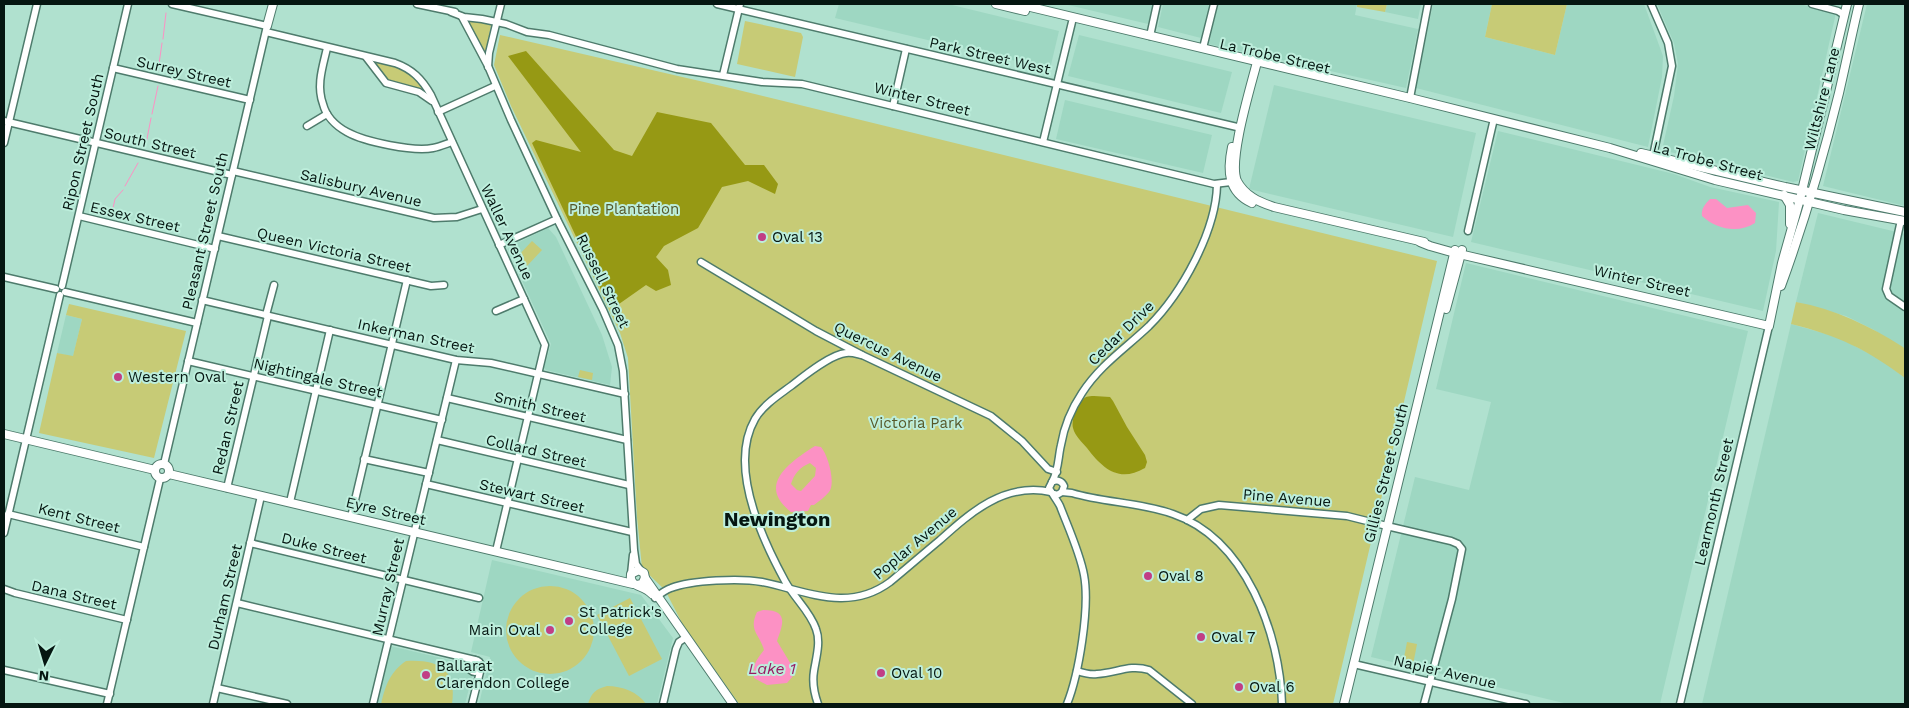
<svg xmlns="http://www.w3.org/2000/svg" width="1909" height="708" font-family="'Work Sans',sans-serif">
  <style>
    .built { fill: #9ed7c2 }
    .green { fill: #c7cb76 }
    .forest { fill: #969914 }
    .water { fill: #fc91c4; fill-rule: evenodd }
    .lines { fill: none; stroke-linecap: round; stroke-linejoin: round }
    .stream { stroke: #fc91c4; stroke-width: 1 }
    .minor-casing { stroke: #4e7b6c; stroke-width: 9 }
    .major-casing { stroke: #4e7b6c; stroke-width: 10 }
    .minor { stroke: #fff; stroke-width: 6 }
    .major { stroke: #fff; stroke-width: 8 }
    .poi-dot { fill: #c13e85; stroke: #bdeedc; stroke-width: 2 }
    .labels { text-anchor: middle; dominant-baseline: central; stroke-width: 4; stroke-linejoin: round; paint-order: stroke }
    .street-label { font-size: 15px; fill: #051611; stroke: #bdeedc }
    .park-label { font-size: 15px; fill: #565829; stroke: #bdeedc }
    .poi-label { font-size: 15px; fill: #051611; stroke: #bdeedc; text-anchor: start }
    .water-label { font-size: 16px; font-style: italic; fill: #971c63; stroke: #bdeedc }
    .district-label { font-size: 20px; font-weight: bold; fill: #051611; stroke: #bdeedc }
  </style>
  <rect width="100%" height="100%" fill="#b0e1cf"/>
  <!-- built -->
  <g class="built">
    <polygon points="839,4 948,4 1059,31 1050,69 835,18"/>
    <polygon points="1064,4 1153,4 1148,24"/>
    <polygon points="1163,4 1209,4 1201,38 1158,27"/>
    <polygon points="1218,4 1357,4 1355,15 1418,29 1406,88 1209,44"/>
    <polygon points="1387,4 1421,4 1418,19 1385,12"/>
    <polygon points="1433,4 1492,4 1485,37 1555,55 1567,4 1644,4 1663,56 1662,77 1648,147 1416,88"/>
    <polygon points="1657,4 1799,4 1836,13 1798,181 1793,182 1662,150 1674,96 1678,64 1674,43"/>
    <polygon points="1867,4 1905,4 1905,206 1823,186"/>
    <polygon points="1079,35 1232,72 1221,113 1068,76"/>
    <polygon points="1274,85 1476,133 1453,237 1249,189"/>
    <polygon points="1065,100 1212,135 1203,173 1056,139"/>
    <polygon points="1498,131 1674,174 1710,187 1779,202 1776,251 1763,311 1471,242"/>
    <polygon points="1818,213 1905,234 1905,349 1874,330 1846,316 1796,302"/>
    <polygon points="548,228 556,237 602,335 612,367 610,385 546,370 544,368 551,344 508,250 509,247"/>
    <polygon points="1466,263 1748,331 1660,704 1568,704 1371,657 1415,477 1469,490 1491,402 1436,389"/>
    <polygon points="66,315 82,319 73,357 57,353"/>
    <polygon points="1791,324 1837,337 1880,359 1905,378 1905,704 1702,704"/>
    <polygon points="492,560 641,595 673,638 657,704 479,704 490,657 471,652"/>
    <polygon points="390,646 463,663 464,669 472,677 465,704 376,704"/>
  </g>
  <!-- green -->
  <g class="green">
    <polygon points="1357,4 1387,4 1385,12 1357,7"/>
    <polygon points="1492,4 1567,4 1555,55 1485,37"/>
    <polygon points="469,20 491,25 485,57 468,21"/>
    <polygon points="745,21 801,33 803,37 795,77 737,64"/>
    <polygon points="500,35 730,88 1437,261 1333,704 739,704 683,625 665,590 642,568 637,517 628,358 620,333 511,106 494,65"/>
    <path d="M377,61c19,5 36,10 47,28l-33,-6 -7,-5 -8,-15z"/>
    <polygon points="532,241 542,250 527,266 517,257"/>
    <path d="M1796,302c39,7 74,24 107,45l2,2v29c-39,-29 -66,-42 -114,-54z"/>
    <polygon points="69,304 186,331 154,458 39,433 57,353 73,356 82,319 66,315"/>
    <polygon points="580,370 593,373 592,380 578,377"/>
    <circle cx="550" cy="630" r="44"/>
    <polygon points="630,598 662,659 629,676 597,615"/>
    <polygon points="1407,642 1417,644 1413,665 1403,663"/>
    <path d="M406,661c33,-2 51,9 46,43h-71c4,-18 9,-32 25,-43z"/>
    <path d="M607,686c15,0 31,6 39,18h-58c3,-11 8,-15 19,-18z"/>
  </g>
  <!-- forest -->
  <g class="forest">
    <polygon points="526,51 614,150 632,156 657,112 711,123 745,165 764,165 778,184 775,194 748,181 722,187 698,228 664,246 656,257 668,270 671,285 656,291 646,285 619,304 604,296 532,143 536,140 581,152 508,56"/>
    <path d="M1094,396l16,1 3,4 14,26 18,28 2,7 -2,6c-26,15 -42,1 -58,-20 -5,-6 -12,-12 -14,-20 -2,-9 5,-26 13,-31 3,-1 5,-1 8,-1z"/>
  </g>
  <!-- water -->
  <g class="water">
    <path d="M1710,199h6l11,9 21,-3 8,8 -1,10c-17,11 -39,6 -53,-7 -1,-7 3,-12 8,-17z"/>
    <path d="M815,446l6,1c7,8 15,36 8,45 -4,5 -10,9 -15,13h-3l-3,6 -17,1c-35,-27 -1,-50 24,-66zM810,463l6,5 -1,8 -14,15 -4,-1 -6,-6c3,-10 9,-17 19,-21z"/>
    <path d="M763,610c26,0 20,14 14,31l15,25 1,10 -6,7 -20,2 -13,-7c-2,-13 3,-19 10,-28 -4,-16 -16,-19 -7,-38z"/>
  </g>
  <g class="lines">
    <!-- stream -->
    <g class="stream">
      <polyline points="163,39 166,13"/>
      <polyline points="158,71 162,43"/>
      <polyline points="152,114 158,86"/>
      <polyline points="146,144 151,118"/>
      <polyline points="125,186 138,163"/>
      <polyline points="111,217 115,199 123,190"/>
    </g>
    <!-- minor casing -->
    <g class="minor-casing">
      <g id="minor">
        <polyline points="417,4 455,12"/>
        <polyline points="717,4 1237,127"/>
        <polyline points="1651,4 1668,43 1672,66 1653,156"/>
        <polyline points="1812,4 1838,11 1844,15"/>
        <polyline points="451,12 464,17 482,19 506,24 527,32 549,35 677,69 762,82 802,84 1214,184 1231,182"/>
        <polyline points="462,17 488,66 511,120 557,219 603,310 618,345 623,371 634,550 636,564 641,571"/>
        <path d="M266,32l129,31c17,6 27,16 36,32l114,250 -49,206"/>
        <polyline points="1150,36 1157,4"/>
        <path d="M327,48c-4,18 -11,37 -4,56 3,12 13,22 24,28 18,10 67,20 86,16 6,-1 13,-4 19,-6"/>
        <polyline points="1203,48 1214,4"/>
        <polyline points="366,57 386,83 419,92 432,101"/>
        <polyline points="488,67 489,53 501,4"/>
        <polyline points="113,68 250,100"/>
        <polyline points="723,75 740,4"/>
        <polyline points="1410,98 1428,4"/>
        <polyline points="893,106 906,49"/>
        <polyline points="438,112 495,86"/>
        <polyline points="4,121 232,175"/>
        <polyline points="307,126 327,114"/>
        <polyline points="1043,142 1072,22"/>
        <polyline points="4,143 37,4"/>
        <polyline points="233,171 434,218 457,217 482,209"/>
        <polyline points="79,216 215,249"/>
        <polyline points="1901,220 1886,289 1889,296 1905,307"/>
        <polyline points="1468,231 1493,123"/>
        <polyline points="218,236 431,286 444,285"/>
        <polyline points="499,245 557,219"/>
        <polyline points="701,262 816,331 862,355 991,416 1022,441 1048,469 1057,472"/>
        <polyline points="4,277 56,289"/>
        <polyline points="62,286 128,4"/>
        <polyline points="65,292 197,323"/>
        <polyline points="202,300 456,360 491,363 625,394"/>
        <polyline points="496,311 524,299"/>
        <polyline points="266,315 274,285"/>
        <polyline points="188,361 442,420"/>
        <polyline points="447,398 627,440"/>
        <polyline points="437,440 629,485"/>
        <polyline points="364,459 429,473"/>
        <polyline points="164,464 267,26 172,4"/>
        <path d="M1052,482c7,-12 6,-25 9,-37 3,-18 11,-37 21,-52 18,-28 44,-45 67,-67 33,-33 67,-95 68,-141"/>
        <polyline points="426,484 632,532"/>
        <polyline points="227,488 268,316"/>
        <path d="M1062,492l10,1c33,10 68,9 101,21 73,25 107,120 109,190"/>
        <path d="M1052,493l5,2 5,-3 2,-6c-2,-5 -7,-7 -12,-4l-3,6c3,6 8,12 11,18 8,21 20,47 24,69 6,32 -5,99 -17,129"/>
        <polyline points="290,502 330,330"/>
        <polyline points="8,514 144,547"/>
        <polyline points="351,517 407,280"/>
        <polyline points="1187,520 1201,509 1219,505 1347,516 1387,526"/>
        <polyline points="1391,527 1451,541 1458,544 1462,549 1452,599 1424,704"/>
        <polyline points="4,533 60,295"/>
        <polyline points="250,543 479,598"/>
        <polyline points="631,574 633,555"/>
        <polyline points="4,589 15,593 127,620"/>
        <path d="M655,598c5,-4 10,-8 16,-10 21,-8 69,-10 91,-6 45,9 86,31 128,0 17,-14 33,-28 50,-42 31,-28 65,-58 111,-48"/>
        <polyline points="237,603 475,660"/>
        <circle cx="475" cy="666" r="6"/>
        <polyline points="1358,665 1526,704"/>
        <polyline points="4,670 110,694"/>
        <path d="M1077,671c6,2 13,4 20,3 19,-1 33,-10 52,-4l43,34"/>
        <polyline points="217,688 287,704"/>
        <polyline points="107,704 160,479"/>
        <polyline points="213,704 261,496"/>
        <polyline points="373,704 456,360"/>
        <polyline points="472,704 481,668"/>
        <polyline points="663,704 676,649 679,642 685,638"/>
        <path d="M818,704c-4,-11 -6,-21 -4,-33 2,-13 7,-29 2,-42 -6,-18 -22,-31 -31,-48 -23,-42 -57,-115 -30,-162 8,-14 24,-24 36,-33 13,-10 40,-32 55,-33 5,-1 11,1 16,2"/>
        <polyline points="1680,704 1769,326"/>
      </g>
    </g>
    <!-- major casing -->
    <g class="major-casing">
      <g id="major">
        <polyline points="996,4 1025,11"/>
        <polyline points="1018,4 1410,98 1610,148 1715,180 1844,210 1905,221"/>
        <polyline points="267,26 273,4"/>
        <path d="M1257,62c-6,24 -29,98 -20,119 8,15 22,21 37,26l150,35"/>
        <path d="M1232,147c-5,24 -4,45 20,56"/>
        <polyline points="1641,153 1785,187 1905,212"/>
        <polyline points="1784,195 1790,205 1790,224"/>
        <polyline points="1420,242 1430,246 1455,253 1769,326 1782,263 1800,199 1847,4"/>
        <path d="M1781,286c23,-63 42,-128 58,-193 7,-30 13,-60 20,-89"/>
        <polyline points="1446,309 1462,250"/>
        <polyline points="4,434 155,470"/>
        <circle cx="162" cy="471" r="7"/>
        <polyline points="169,474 633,584"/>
        <polyline points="645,578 733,704"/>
        <path d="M637,585l5,-1 3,-6 -1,-5 -5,-3 -8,4c-2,14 12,10 21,20"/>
        <polyline points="1344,704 1455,250"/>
      </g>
    </g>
    <!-- minor -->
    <use href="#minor" class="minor"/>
    <!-- major -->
    <use href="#major" class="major"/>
  </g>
  <!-- markers -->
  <g class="poi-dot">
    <circle cx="762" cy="237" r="5"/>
    <circle cx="118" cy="377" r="5"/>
    <circle cx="1148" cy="576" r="5"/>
    <circle cx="569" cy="621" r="5"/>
    <circle cx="550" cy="630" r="5"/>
    <circle cx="1201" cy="637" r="5"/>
    <circle cx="881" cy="673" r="5"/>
    <circle cx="426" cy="675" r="5"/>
    <circle cx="1239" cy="687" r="5"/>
  </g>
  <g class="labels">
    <!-- street labels -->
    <g class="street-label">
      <text transform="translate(990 56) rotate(13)">Park Street West</text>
      <text transform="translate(1275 56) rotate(13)">La Trobe Street</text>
      <text transform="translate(184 72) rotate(13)">Surrey Street</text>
      <text transform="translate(922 99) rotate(14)">Winter Street</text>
      <text transform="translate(1822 99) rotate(-76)">Wiltshire Lane</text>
      <text transform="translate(83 142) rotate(-77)">Ripon Street South</text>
      <text transform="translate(150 143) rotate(13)">South Street</text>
      <text transform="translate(1708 161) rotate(15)">La Trobe Street</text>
      <text transform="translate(361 188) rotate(13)">Salisbury Avenue</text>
      <text transform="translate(135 217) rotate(13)">Essex Street</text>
      <text transform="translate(205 231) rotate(-77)">Pleasant Street South</text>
      <text transform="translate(507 232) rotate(65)">Waller Avenue</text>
      <text transform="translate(334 250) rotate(13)">Queen Victoria Street</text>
      <text transform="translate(603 281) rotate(64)">Russell Street</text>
      <text transform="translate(1642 281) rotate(13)">Winter Street</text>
      <text transform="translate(1121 333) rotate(-44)">Cedar Drive</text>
      <text transform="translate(416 336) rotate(12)">Inkerman Street</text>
      <text transform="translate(888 352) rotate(26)">Quercus Avenue</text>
      <text transform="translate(318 378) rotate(13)">Nightingale Street</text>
      <text transform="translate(540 407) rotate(13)">Smith Street</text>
      <text transform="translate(228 428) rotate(-77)">Redan Street</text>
      <text transform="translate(536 451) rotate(13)">Collard Street</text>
      <text transform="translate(1386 473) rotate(-76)">Gillies Street South</text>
      <text transform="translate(532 496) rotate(13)">Stewart Street</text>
      <text transform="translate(1287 498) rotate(5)">Pine Avenue</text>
      <text transform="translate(1714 502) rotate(-77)">Learmonth Street</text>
      <text transform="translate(386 511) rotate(13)">Eyre Street</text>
      <text transform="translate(79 518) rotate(14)">Kent Street</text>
      <text transform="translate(915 543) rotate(-40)">Poplar Avenue</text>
      <text transform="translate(324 548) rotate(14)">Duke Street</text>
      <text transform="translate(388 587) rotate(-77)">Murray Street</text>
      <text transform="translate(74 595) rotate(13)">Dana Street</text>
      <text transform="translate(225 597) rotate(-77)">Durham Street</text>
      <text transform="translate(1445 672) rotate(13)">Napier Avenue</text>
    </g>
    <!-- park labels -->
    <g class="park-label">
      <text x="624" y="209">Pine Plantation</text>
      <text x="916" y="423">Victoria Park</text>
    </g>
    <!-- poi labels -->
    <g class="poi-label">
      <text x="772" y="237">Oval 13</text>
      <text x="128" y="377">Western Oval</text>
      <text x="1158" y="576">Oval 8</text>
      <text x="579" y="612">St Patrick's<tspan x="579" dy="17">College</tspan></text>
      <text x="540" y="630" text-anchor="end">Main Oval</text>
      <text x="1211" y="637">Oval 7</text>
      <text x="436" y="666">Ballarat<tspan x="436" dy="17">Clarendon College</tspan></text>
      <text x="891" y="673">Oval 10</text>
      <text x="1249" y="687">Oval 6</text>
    </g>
    <!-- water labels -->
    <g class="water-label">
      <text x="772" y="668">Lake 1</text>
    </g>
    <!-- district labels -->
    <g class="district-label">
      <text x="777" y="519">Newington</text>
    </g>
  </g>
  <!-- border -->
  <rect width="1909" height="708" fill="none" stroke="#051611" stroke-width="10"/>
  <!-- north arrow -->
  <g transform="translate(45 663) rotate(185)" stroke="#bdeedc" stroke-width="4" paint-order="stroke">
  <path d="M0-4L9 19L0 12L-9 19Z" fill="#051611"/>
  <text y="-8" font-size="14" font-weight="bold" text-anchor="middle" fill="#051611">N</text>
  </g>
</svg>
